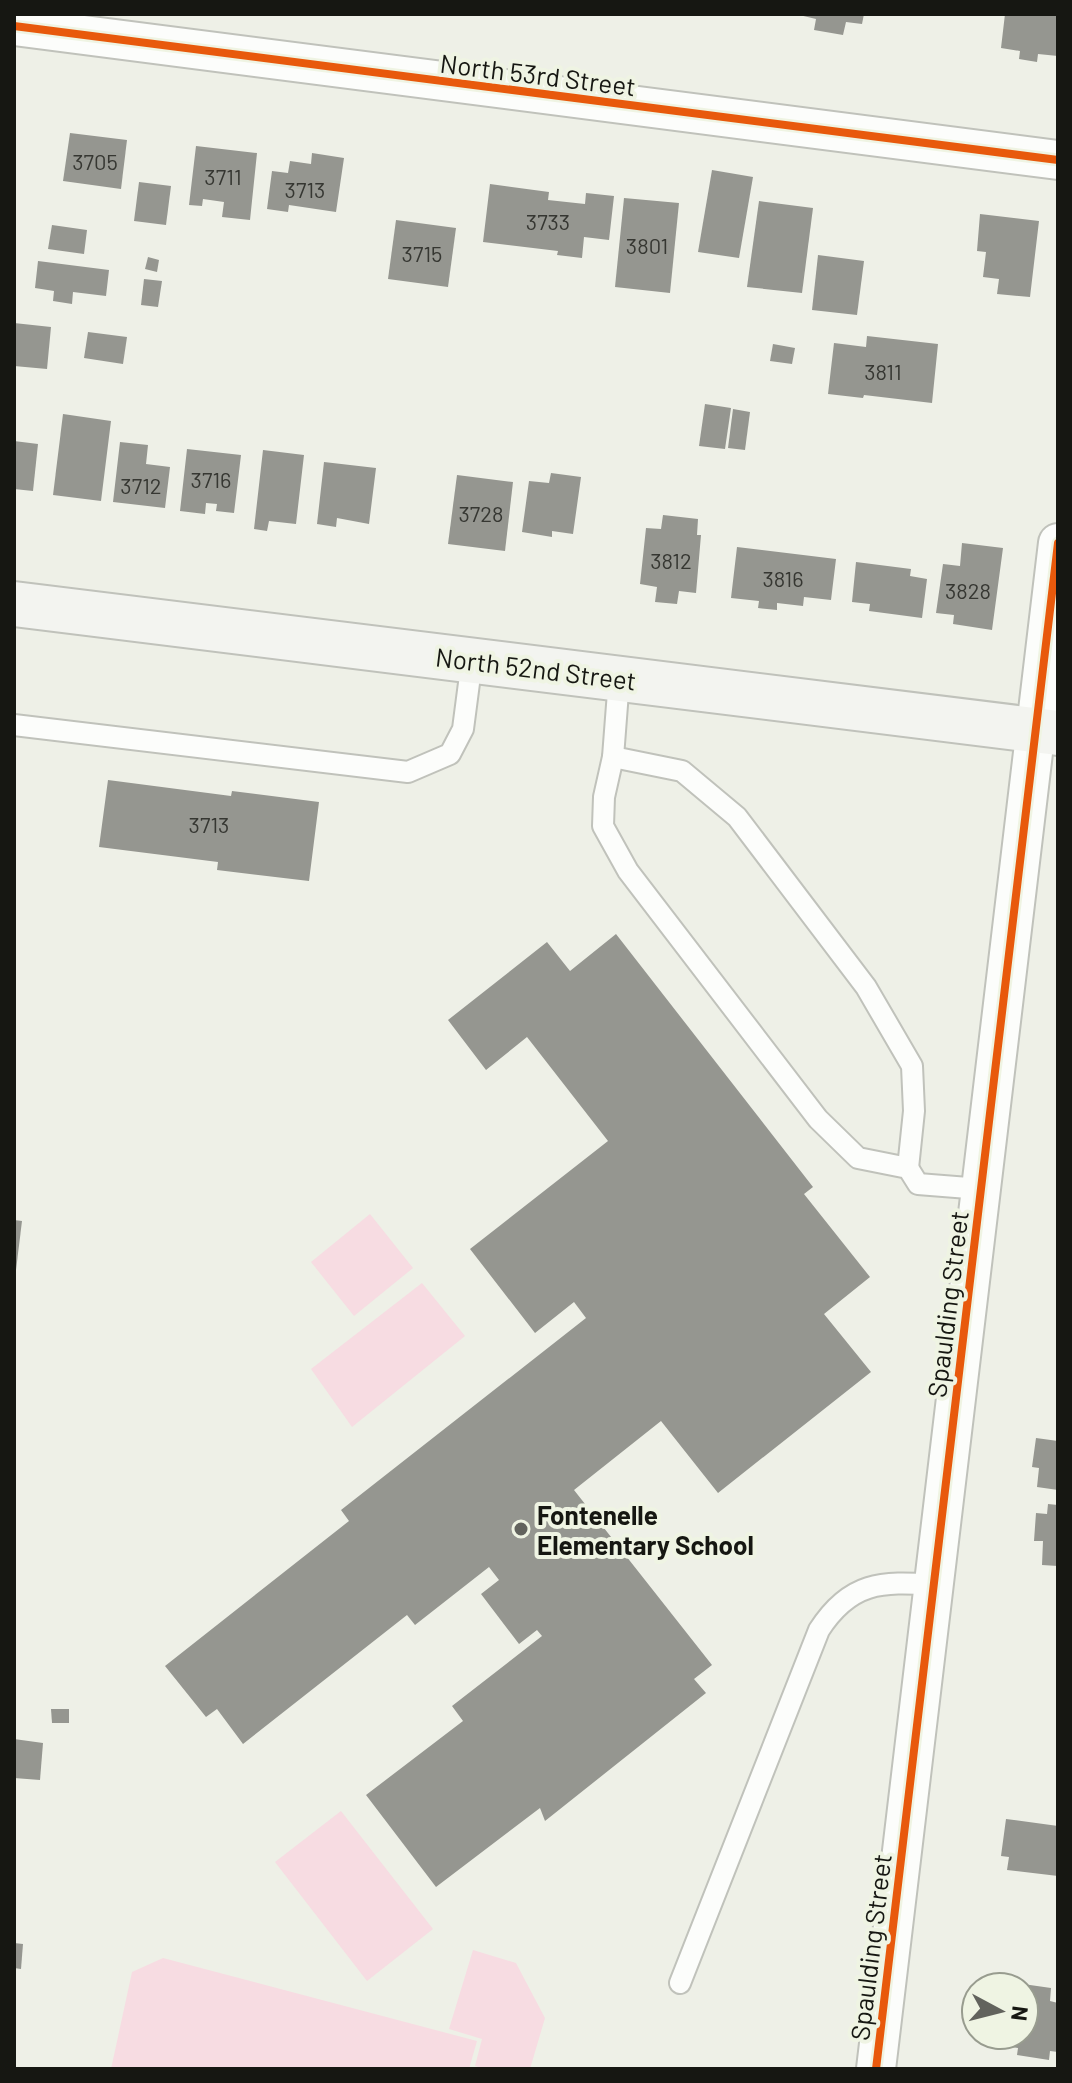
<svg xmlns="http://www.w3.org/2000/svg" width="1072" height="2083" font-family="Barlow,sans-serif">
  <style>
    .green { fill: #f7dce2 }
    .building { fill: #959690 }
    .lines { fill: none; stroke-linecap: round; stroke-linejoin: round }
    .lane-casing { stroke: #c0c2bb; stroke-width: 24 }
    .street-casing { stroke: #c0c2bb; stroke-width: 42 }
    .secondary-casing { stroke: #c0c2bb; stroke-width: 48 }
    .lane { stroke: #fcfdfb; stroke-width: 20 }
    .street { stroke: #fcfdfb; stroke-width: 38 }
    .secondary { stroke: #f3f4f0; stroke-width: 44 }
    .cycleway-casing { stroke: #eff4e3; stroke-width: 13 }
    .cycleway { stroke: #e8590c; stroke-width: 8 }
    .poi-dot { fill: #62635d; stroke: #eff4e3; stroke-width: 3 }
    .labels { text-anchor: middle; dominant-baseline: central; stroke-width: 8; stroke-linejoin: round; paint-order: stroke }
    .number-label { font-size: 22px; fill: #363732 }
    .street-label { font-size: 26px; fill: #161712; stroke: #eff4e3 }
    .poi-label { font-size: 26px; font-weight: bold; fill: #161712; stroke: #eff4e3; text-anchor: start }
  </style>
  <rect width="100%" height="100%" fill="#eef0e7"/>
  <!-- green -->
  <g class="green">
    <polygon points="370,1214 413,1268 354,1316 311,1262"/>
    <polygon points="422,1283 465,1336 352,1427 311,1369"/>
    <polygon points="341,1811 433,1929 367,1981 275,1862"/>
    <polygon points="473,1950 516,1963 545,2018 530,2069 486,2069 475,2066 482,2039 449,2029"/>
    <polygon points="163,1958 477,2041 469,2069 111,2069 132,1972"/>
  </g>
  <!-- building -->
  <g class="building">
    <polygon points="795,14 864,14 862,24 846,22 843,35 814,30 816,19"/>
    <polygon points="1005,14 1058,14 1058,56 1038,54 1037,62 1019,59 1020,51 1001,48"/>
    <polygon points="70,133 127,140 121,189 63,181"/>
    <polygon points="196,146 257,153 250,220 222,217 224,202 203,199 202,206 189,205"/>
    <polygon points="312,153 344,158 336,212 289,205 288,212 267,209 272,171 288,173 290,161 311,164"/>
    <polygon points="712,170 753,177 739,258 698,252"/>
    <polygon points="139,182 171,186 166,225 134,221"/>
    <polygon points="490,184 549,192 548,200 585,204 586,193 614,196 609,240 584,237 582,258 557,255 558,251 483,242"/>
    <polygon points="624,198 679,203 670,293 615,287"/>
    <polygon points="759,201 813,208 802,293 747,287"/>
    <polygon points="980,214 1039,221 1030,297 997,294 999,279 983,277 986,252 977,251"/>
    <polygon points="396,220 456,228 448,287 388,279"/>
    <polygon points="52,225 87,230 84,254 48,249"/>
    <polygon points="818,255 864,261 857,315 812,310"/>
    <polygon points="148,257 159,260 157,272 145,269"/>
    <polygon points="38,261 109,270 106,296 73,292 72,304 53,301 54,291 35,288"/>
    <polygon points="144,279 162,281 158,307 141,305"/>
    <polygon points="14,323 51,327 47,369 14,366"/>
    <polygon points="88,332 127,337 123,364 84,358"/>
    <polygon points="867,336 938,344 932,403 864,395 863,398 828,394 834,343 866,347"/>
    <polygon points="773,344 795,348 792,364 770,361"/>
    <polygon points="705,404 731,408 725,449 699,446"/>
    <polygon points="733,409 750,412 745,450 728,448"/>
    <polygon points="63,414 111,421 101,501 53,495"/>
    <polygon points="14,441 38,444 33,491 14,489"/>
    <polygon points="120,442 148,445 146,464 170,467 165,508 113,502"/>
    <polygon points="187,449 241,455 234,513 216,511 217,504 206,503 205,514 180,511"/>
    <polygon points="263,450 304,455 296,524 269,521 267,531 254,529"/>
    <polygon points="324,462 376,468 369,524 337,518 336,527 317,524"/>
    <polygon points="551,473 581,477 573,534 552,531 552,537 522,532 529,481 549,483"/>
    <polygon points="457,475 513,482 505,551 448,544"/>
    <polygon points="663,515 698,519 697,535 701,535 696,593 679,591 677,604 655,602 657,587 640,584 646,528 661,529"/>
    <polygon points="962,543 1003,548 992,630 953,624 954,615 936,613 943,564 960,566"/>
    <polygon points="737,547 836,559 831,600 804,597 803,606 777,603 777,610 758,608 759,601 731,598"/>
    <polygon points="856,562 911,569 910,576 927,579 922,618 869,611 870,604 852,602"/>
    <polygon points="108,780 231,796 232,791 319,802 309,881 217,870 218,862 99,847"/>
    <polygon points="616,934 813,1187 804,1194 870,1277 824,1314 871,1372 718,1493 661,1421 574,1490 712,1665 694,1679 706,1693 545,1821 540,1808 436,1887 366,1795 463,1721 452,1706 542,1636 537,1630 519,1644 481,1594 499,1580 489,1567 415,1625 407,1615 243,1744 217,1709 206,1717 165,1666 349,1521 341,1510 586,1318 574,1302 535,1333 470,1249 608,1141 527,1037 486,1070 448,1020 547,942 570,971"/>
    <polygon points="14,1220 22,1221 16,1270 14,1270"/>
    <polygon points="1036,1438 1058,1441 1058,1490 1037,1487 1039,1468 1032,1467"/>
    <polygon points="1048,1504 1058,1505 1058,1566 1042,1565 1043,1541 1034,1541 1036,1513 1047,1514"/>
    <polygon points="51,1709 69,1709 69,1723 52,1723"/>
    <polygon points="14,1739 43,1743 40,1780 14,1778"/>
    <polygon points="1006,1819 1058,1826 1058,1876 1007,1870 1009,1857 1001,1856"/>
    <polygon points="14,1943 23,1944 21,1969 14,1968"/>
    <polygon points="1023,1984 1051,1988 1050,2001 1058,2003 1058,2052 1050,2051 1049,2060 1017,2055 1018,2048 978,2042 979,2035 1024,2035"/>
  </g>
  <g class="lines">
    <!-- lane casing -->
    <g class="lane-casing">
      <g id="lane">
        <polyline points="619,679 613,757 604,797 603,826 628,871 818,1119 858,1158 908,1168 918,1184 981,1189"/>
        <polyline points="14,725 408,772 450,754 463,729 472,660"/>
        <polyline points="613,757 682,771 737,817 866,987 912,1066 914,1111 908,1168"/>
        <path d="M680,1983l139,-353c31,-48 62,-49 115,-45"/>
      </g>
    </g>
    <!-- street casing -->
    <g class="street-casing">
      <g id="street">
        <polyline points="14,26 1058,160"/>
        <polyline points="876,2069 1058,543"/>
      </g>
    </g>
    <!-- secondary casing -->
    <g class="secondary-casing">
      <polyline id="secondary" points="14,604 1058,733"/>
    </g>
    <!-- lane -->
    <use href="#lane" class="lane"/>
    <!-- street -->
    <use href="#street" class="street"/>
    <!-- secondary -->
    <use href="#secondary" class="secondary"/>
    <!-- cycleway casing -->
    <g class="cycleway-casing">
      <g id="cycleway">
        <polyline points="14,26 1058,160"/>
        <polyline points="876,2069 1058,543"/>
      </g>
    </g>
    <!-- cycleway -->
    <use href="#cycleway" class="cycleway"/>
  </g>
  <!-- markers -->
  <circle class="poi-dot" cx="521" cy="1529" r="8"/>
  <g class="labels">
    <!-- number labels -->
    <g class="number-label">
      <text x="95" y="161">3705</text>
      <text x="223" y="176">3711</text>
      <text x="305" y="189">3713</text>
      <text x="548" y="221">3733</text>
      <text x="647" y="245">3801</text>
      <text x="422" y="253">3715</text>
      <text x="883" y="371">3811</text>
      <text x="211" y="479">3716</text>
      <text x="141" y="485">3712</text>
      <text x="481" y="513">3728</text>
      <text x="671" y="560">3812</text>
      <text x="783" y="578">3816</text>
      <text x="968" y="590">3828</text>
      <text x="209" y="824">3713</text>
    </g>
    <!-- street labels -->
    <g class="street-label">
      <text transform="translate(538 74) rotate(7)">North 53rd Street</text>
      <text transform="translate(536 668) rotate(7)">North 52nd Street</text>
      <text transform="translate(947 1304) rotate(-83)">Spaulding Street</text>
      <text transform="translate(870 1947) rotate(-83)">Spaulding Street</text>
    </g>
    <!-- poi labels -->
    <g class="poi-label">
      <text x="537" y="1514">Fontenelle<tspan x="537" dy="30">Elementary School</tspan></text>
    </g>
  </g>
  <!-- border -->
  <rect width="1072" height="2083" fill="none" stroke="#161712" stroke-width="32"/>
  <!-- north arrow -->
  <g transform="translate(1000 2011) rotate(97)"><circle r="38" fill="#eff4e3" stroke="#989c8f" stroke-width="2"/>
  <path d="M0-6L14 30L0 20L-14 30Z" fill="#62635d"/>
  <text y="-12" font-size="22" font-weight="bold" text-anchor="middle" fill="#161712">N</text>
  </g>
</svg>
